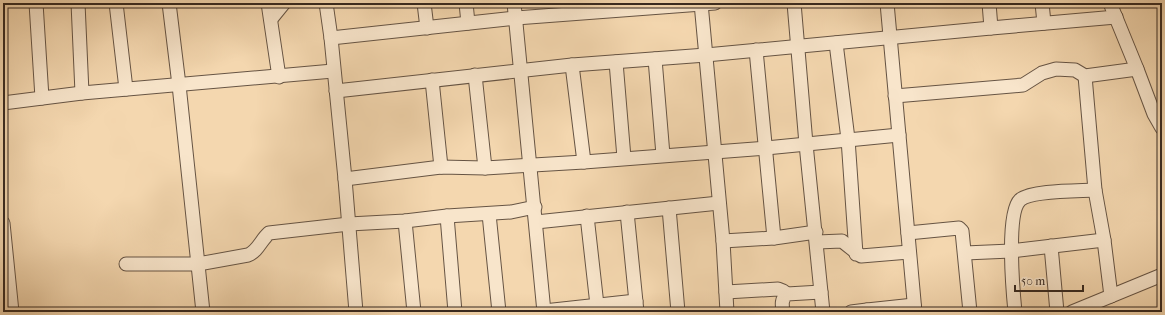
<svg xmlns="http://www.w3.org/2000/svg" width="1165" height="315" font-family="'IM FELL French Canon',serif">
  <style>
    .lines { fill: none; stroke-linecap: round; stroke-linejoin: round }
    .minor-casing { stroke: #665444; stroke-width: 15 }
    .minor { stroke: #f8e5cb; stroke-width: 13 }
  </style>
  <rect width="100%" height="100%" fill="#f4d7af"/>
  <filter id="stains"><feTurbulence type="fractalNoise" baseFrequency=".005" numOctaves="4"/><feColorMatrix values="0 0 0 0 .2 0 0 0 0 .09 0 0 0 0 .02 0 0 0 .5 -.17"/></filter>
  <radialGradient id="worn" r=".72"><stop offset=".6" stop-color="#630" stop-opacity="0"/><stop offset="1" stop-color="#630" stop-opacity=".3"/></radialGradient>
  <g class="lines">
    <!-- minor casing -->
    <g class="minor-casing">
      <g id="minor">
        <polyline points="36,3 42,98"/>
        <polyline points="78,3 82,93"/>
        <polyline points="116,3 126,89"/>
        <polyline points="169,3 179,85 203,312"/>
        <polyline points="268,3 279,77"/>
        <polyline points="326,3 331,38 345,179 356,312"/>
        <polyline points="424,3 427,28"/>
        <polyline points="466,3 468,23"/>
        <polyline points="514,3 544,312"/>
        <polyline points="701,3 723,241 727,312"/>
        <polyline points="794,3 806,144 823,312"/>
        <polyline points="887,3 915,312"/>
        <polyline points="989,3 991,28"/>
        <polyline points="1042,3 1044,23"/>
        <polyline points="1110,3 1137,69 1154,114 1162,128"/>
        <polyline points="271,19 284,3"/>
        <polyline points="331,38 516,18 715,3"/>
        <polyline points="836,43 848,139 856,254"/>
        <polyline points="756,50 774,238"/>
        <polyline points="655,59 663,155"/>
        <polyline points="616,62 624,158"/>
        <polyline points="572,65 584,162"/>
        <polyline points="475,75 485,168"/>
        <polyline points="1085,76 1095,190 1104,240 1111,296"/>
        <polyline points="432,80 441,167"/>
        <polyline points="336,91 572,65 706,55 991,28 1116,17"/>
        <polyline points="895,96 1023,85 1042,73 1056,69 1075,70 1085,76 1137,69"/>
        <polyline points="3,103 82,93 333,71"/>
        <polyline points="345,179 441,167 485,168 584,162 766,148 899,135"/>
        <polyline points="669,208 678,312"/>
        <polyline points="627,212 637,312"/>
        <polyline points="489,214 499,312"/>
        <polyline points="447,216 455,312"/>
        <polyline points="587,216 597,305"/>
        <polyline points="405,221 414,312"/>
        <polyline points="536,222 719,203"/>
        <polyline points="3,223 12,312"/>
        <polyline points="908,233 959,228 962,231 970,312"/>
        <polyline points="723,241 774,238 816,232"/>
        <polyline points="817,242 842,241 861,256 909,252"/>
        <polyline points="1051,246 1057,312"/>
        <polyline points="965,253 1011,251 1104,240"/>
        <path d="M126,264h72l50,-9c10,-4 13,-15 21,-22l80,-9 56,-3 42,-5 64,-4 24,-5"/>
        <polyline points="726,292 778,289 783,291 787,294"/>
        <polyline points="544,311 636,301"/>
        <path d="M783,312c-1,-7 -2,-13 4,-18l34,-2"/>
        <polyline points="851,312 867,310"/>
        <polyline points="867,312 867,310 914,305"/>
        <path d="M1015,312c-2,-20 -9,-99 5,-112 11,-10 59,-9 75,-10"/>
        <polyline points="1072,312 1162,275"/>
      </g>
    </g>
    <!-- minor -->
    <use href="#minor" class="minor"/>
  </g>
  <!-- margin -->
  <rect width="1165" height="315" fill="none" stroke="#f4d7af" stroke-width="16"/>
  <rect x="4" y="4" width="1157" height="307" fill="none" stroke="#372920" stroke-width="2"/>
  <rect x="8" y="8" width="1149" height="299" fill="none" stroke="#372920"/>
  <!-- scale -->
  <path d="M1015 285v6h68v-6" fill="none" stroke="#372920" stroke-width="2"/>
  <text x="1021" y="285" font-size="12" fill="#372920" stroke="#f8e5cb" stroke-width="3" paint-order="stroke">50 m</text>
  <rect width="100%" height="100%" filter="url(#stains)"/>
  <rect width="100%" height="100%" fill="url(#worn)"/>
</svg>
